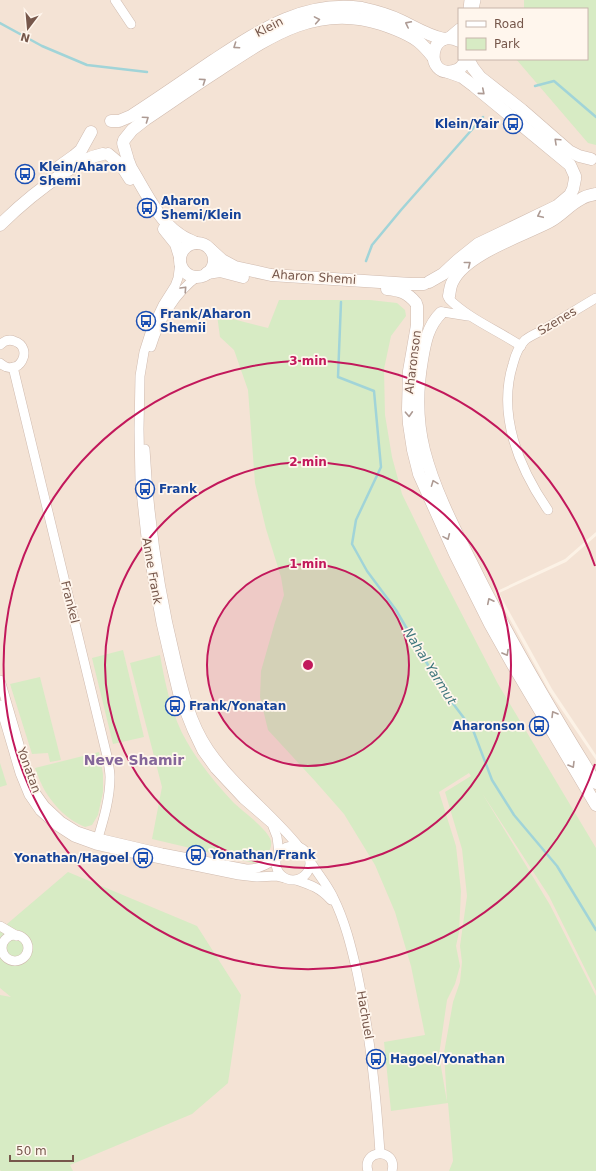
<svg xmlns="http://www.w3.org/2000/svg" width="596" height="1171" font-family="'DejaVu Sans',sans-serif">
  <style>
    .residential { fill: #f4e3d5; fill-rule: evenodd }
    .green { fill: #d7ebc4; fill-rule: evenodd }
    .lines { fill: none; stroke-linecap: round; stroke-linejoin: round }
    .stream { stroke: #a1d4d8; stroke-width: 2.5 }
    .minor-casing { stroke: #d0bbaf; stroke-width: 10 }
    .tertiary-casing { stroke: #d0bbaf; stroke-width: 13 }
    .minor { stroke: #fff; stroke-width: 9 }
    .tertiary { stroke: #fff; stroke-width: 12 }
    .oneway { stroke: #ad9a93 }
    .ring { fill: none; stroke: #c2185b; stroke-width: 2 }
    .labels { text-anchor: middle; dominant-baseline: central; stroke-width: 3.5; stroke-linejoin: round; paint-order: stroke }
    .street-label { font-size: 12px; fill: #76574b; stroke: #fff6ed }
    .transit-label { font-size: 12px; font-weight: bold; fill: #164399; stroke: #fff6ed; text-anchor: start }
    .water-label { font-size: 13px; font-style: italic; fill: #3e767c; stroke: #fff6ed }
    .quarter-label { font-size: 14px; font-weight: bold; fill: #84669a; stroke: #fff6ed }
    .centre { fill: #c2185b; stroke: #fff6ed; stroke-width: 2 }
    .ring-label { font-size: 12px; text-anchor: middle; font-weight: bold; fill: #c2185b; stroke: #fff6ed; stroke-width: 3.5; stroke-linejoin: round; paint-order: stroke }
  </style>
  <rect width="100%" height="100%" fill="#fcf2e6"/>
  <!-- residential -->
  <g class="residential">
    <path d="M0,0h596v532l-31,27 -70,33 54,99 47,69v292l-85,119h-511zM459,9h128v50h-128z"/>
    <polygon points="596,536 596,755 552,689 499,593 566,562"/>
  </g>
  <!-- green -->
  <g class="green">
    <polygon points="524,0 596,0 596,145 588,143 516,59 587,59 587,9 524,9"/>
    <path d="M279,300h91l27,3 8,7 1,6 -15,20 -7,33 1,46 7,42 10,37 37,76 59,114 98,164v143l-47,-95 -67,-103 68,112 46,91v175h-147l4,-10 -5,-58 -57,8 -7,-69 41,-7 -14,-69 -16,-54 -20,-47 -31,-51 -29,-33 -47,-51 -8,-33 1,-26 14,-49 9,-27 -3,-18 -15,-48 -11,-46 -7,-93 -14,-40 -14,-13 -3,-22 51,13zM469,773l2,3 -26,16 17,57 5,47 -7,50 2,16 -2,20 -7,20 -9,51 3,49 -8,-47 8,-55 8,-16 5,-18 -4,-20 3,-14 2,-41 -5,-45 -17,-54z"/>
    <polygon points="123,650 144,737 113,744 92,658"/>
    <path d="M160,655c5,28 12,62 27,87 12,21 29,42 46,60 9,9 35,27 38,39 2,10 -9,20 -17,22l-102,-24 10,-52 -32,-124z"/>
    <polygon points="40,677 61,760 50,762 48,753 32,754 10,684"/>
    <path d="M99,752l4,22v18l-5,23 -6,10 -7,2c-16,-6 -31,-21 -40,-36 -4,-7 -7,-15 -10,-23z"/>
    <polygon points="0,763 7,785 0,787"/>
    <polygon points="68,872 197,926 241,995 228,1083 192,1114 70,1165 73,1171 1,1171 0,1170 0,995 11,997 0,988 0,930"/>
  </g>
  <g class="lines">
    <!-- stream -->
    <g class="stream">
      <polyline points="0,23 42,46 87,65 147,72"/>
      <polyline points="535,86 554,81 596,117"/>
      <polyline points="366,261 372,245 401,210 483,117"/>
      <polyline points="341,302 338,377 374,391 381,467 356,520 352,544 367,571 396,610 442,689 473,730 492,780 514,815 557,866 596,930"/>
    </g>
    <!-- minor casing -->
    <g class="minor-casing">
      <g id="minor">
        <polyline points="115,0 131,24"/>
        <polyline points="468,9 469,0"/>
        <polyline points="474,9 476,0"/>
        <polyline points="446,39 459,28"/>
        <polyline points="180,262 178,278 175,286 163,305 151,330 144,352 140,376 139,429 140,482 147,546 161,623 167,649 178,695 192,730 202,751 215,769 243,799 272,824 277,837 279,853"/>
        <path d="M449,299c20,20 48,31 72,47"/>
        <polyline points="443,312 468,316"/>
        <path d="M0,345c4,-4 9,-6 14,-4 21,6 5,39 -14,22"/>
        <path d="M151,347c8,-27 24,-54 47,-71"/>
        <path d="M13,367l94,389c1,7 3,14 3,21 0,21 -6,41 -12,61"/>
        <path d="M145,449c4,71 14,141 31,210 7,30 15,64 33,90 26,38 62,63 90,98"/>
        <path d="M548,510c-29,-42 -51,-95 -35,-146 2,-8 6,-18 12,-24 6,-5 15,-8 21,-12 17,-10 33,-20 50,-30"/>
        <path d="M0,680l30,102 5,10 10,14 16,15 16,10 21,7 64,15 84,16c12,1 21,-4 30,-11"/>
        <polyline points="0,705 20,773 29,795 40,811 57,826 74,837 96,845 127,852 239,875 257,877 276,876 284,878"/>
        <circle cx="293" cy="863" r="17"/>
        <path d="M310,861c7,12 17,23 23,36 12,24 18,49 24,75 13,60 19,120 23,181"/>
        <path d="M296,880c15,5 24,8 35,20"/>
        <polyline points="0,926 17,936"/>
        <circle cx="15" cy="948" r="13"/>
        <path d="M368,1171c-7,-22 30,-24 24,0"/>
      </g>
    </g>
    <!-- tertiary casing -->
    <g class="tertiary-casing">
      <g id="tertiary">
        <path d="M459,41c-30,-15 -35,37 -6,30 7,-1 11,-6 13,-12"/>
        <polyline points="468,59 473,68 480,77 522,110 569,151 579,156 591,159"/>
        <polyline points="448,72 462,77 474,86 570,165 575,176"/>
        <path d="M111,121h8l12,-5c28,-18 55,-37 83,-56 46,-30 90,-60 148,-52 14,3 28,7 40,13 14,7 27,15 42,18"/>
        <path d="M124,140l8,-10 14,-11c24,-16 48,-33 73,-49 50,-33 98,-67 162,-46 12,4 27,9 38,18 5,4 10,10 14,15"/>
        <path d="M123,143l5,17 3,8c13,21 27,52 48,66 5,4 11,6 17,9"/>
        <polyline points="108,154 121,165 130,179"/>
        <polyline points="60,166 74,156 81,150 91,132"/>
        <path d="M0,225c20,-20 41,-37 65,-53 13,-8 23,-15 38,-18"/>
        <polyline points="164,229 176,244 180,257"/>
        <circle cx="197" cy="260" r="17"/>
        <polyline points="211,250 222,260 235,267 271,275 411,284 424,284"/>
        <polyline points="207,273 220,271 243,277"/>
        <polyline points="429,282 443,274 458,260 478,244 557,206 570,195 573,189 575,179"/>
        <path d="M387,289c13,1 21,4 29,14"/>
        <path d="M449,296c1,-5 1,-10 4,-15 13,-27 69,-45 96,-59 12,-6 20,-17 32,-23 4,-3 10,-4 15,-5"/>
        <polyline points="417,306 417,325 409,371 408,409 409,424 413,450 419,474 455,554 490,624 513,665 596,805"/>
        <path d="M441,313c-13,13 -16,29 -19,47 -5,29 -5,62 2,90 10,39 29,76 47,112 37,76 80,149 125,221"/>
      </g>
    </g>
    <!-- minor -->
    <use href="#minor" class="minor"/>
    <!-- tertiary -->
    <use href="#tertiary" class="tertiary"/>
  </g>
  <!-- one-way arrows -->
  <defs><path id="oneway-chevron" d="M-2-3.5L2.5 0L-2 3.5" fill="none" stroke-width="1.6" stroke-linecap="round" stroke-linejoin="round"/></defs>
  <g class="oneway">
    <use href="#oneway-chevron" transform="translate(317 20) rotate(-10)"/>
    <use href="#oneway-chevron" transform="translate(408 24) rotate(-153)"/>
    <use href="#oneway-chevron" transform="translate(236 46) rotate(146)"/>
    <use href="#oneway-chevron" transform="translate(203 81) rotate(-34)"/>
    <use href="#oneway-chevron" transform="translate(482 92) rotate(40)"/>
    <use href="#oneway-chevron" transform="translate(146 119) rotate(-35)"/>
    <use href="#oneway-chevron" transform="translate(557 141) rotate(-137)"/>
    <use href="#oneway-chevron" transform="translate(540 215) rotate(155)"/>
    <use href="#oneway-chevron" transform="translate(468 264) rotate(-38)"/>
    <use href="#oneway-chevron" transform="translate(184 289) rotate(-47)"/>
    <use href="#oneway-chevron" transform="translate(409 414) rotate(87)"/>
    <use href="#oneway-chevron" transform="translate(434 483) rotate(-111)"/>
    <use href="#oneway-chevron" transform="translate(447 537) rotate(66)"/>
    <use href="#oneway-chevron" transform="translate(490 601) rotate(-116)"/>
    <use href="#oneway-chevron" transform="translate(506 653) rotate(61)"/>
    <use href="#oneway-chevron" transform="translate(554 714) rotate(-121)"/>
    <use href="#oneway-chevron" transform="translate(572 765) rotate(59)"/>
  </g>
  <!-- distance rings -->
  <circle cx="308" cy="665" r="101" fill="#c2185b" fill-opacity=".12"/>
  <g class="ring">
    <circle cx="308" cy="665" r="101"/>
    <circle cx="308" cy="665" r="203"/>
    <path d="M595 764A304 304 0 1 1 595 566"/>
  </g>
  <!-- icons -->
  <defs>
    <g id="bus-ring" transform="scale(1)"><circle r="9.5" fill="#fff6ed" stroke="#1a4fb4" stroke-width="1.5"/><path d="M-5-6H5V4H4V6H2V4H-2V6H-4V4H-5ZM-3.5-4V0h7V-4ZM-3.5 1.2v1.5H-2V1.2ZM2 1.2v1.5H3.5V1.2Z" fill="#1a4fb4"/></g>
  </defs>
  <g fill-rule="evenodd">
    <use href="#bus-ring" x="513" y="124"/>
    <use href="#bus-ring" x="25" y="174"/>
    <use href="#bus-ring" x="147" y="208"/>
    <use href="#bus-ring" x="146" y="321"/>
    <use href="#bus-ring" x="145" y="489"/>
    <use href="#bus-ring" x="175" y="706"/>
    <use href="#bus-ring" x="539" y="726"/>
    <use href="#bus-ring" x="196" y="855"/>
    <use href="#bus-ring" x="143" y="858"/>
    <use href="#bus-ring" x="376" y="1059"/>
  </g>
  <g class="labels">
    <!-- street labels -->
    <g class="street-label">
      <text transform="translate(269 27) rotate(-27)">Klein</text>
      <text transform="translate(314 277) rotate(4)">Aharon Shemi</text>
      <text transform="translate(557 321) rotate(-31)">Szenes</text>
      <text transform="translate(413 362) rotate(-83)">Aharonson</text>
      <text transform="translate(152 571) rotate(80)">Anne Frank</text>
      <text transform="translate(70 602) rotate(76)">Frankel</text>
      <text transform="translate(29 770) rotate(70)">Yonatan</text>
      <text transform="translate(365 1015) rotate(80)">Hachuel</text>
    </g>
    <!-- transit labels -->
    <g class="transit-label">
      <text x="499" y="124" text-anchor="end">Klein/Yair</text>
      <text x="39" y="167">Klein/Aharon<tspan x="39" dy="14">Shemi</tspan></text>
      <text x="161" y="201">Aharon<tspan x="161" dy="14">Shemi/Klein</tspan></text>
      <text x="160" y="314">Frank/Aharon<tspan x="160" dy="14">Shemii</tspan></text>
      <text x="159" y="489">Frank</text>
      <text x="189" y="706">Frank/Yonatan</text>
      <text x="525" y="726" text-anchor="end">Aharonson</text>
      <text x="210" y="855">Yonathan/Frank</text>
      <text x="129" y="858" text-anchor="end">Yonathan/Hagoel</text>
      <text x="390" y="1059">Hagoel/Yonathan</text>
    </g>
    <!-- water labels -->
    <g class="water-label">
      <text transform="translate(430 666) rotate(58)">Nahal Yarmut</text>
    </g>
    <!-- quarter labels -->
    <g class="quarter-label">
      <text x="134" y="760">Neve Shamir</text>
    </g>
  </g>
  <circle cx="308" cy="665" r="6" class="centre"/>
  <g class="ring-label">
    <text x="308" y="365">3 min</text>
    <text x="308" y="466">2 min</text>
    <text x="308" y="568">1 min</text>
  </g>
  <!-- legend -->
  <rect x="458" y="8" width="130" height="52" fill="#fff6ed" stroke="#c8b6ac"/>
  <rect x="466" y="21" width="20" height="6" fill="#ffffff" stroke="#c8b6ac"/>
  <text x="494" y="28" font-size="12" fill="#76574b">Road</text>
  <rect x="466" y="38" width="20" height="12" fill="#d7ebc4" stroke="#c8b6ac"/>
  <text x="494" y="48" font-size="12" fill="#76574b">Park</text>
  <!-- north arrow -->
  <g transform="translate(28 28) rotate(196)" stroke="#fff6ed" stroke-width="3" paint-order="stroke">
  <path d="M0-3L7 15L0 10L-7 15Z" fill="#76574b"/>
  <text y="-6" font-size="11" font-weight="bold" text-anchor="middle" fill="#76574b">N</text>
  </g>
  <!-- scale -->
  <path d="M10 1155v6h63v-6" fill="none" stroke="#76574b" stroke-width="2"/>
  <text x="16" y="1155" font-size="12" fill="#76574b" stroke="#fff6ed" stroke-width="3" paint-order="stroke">50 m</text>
</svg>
